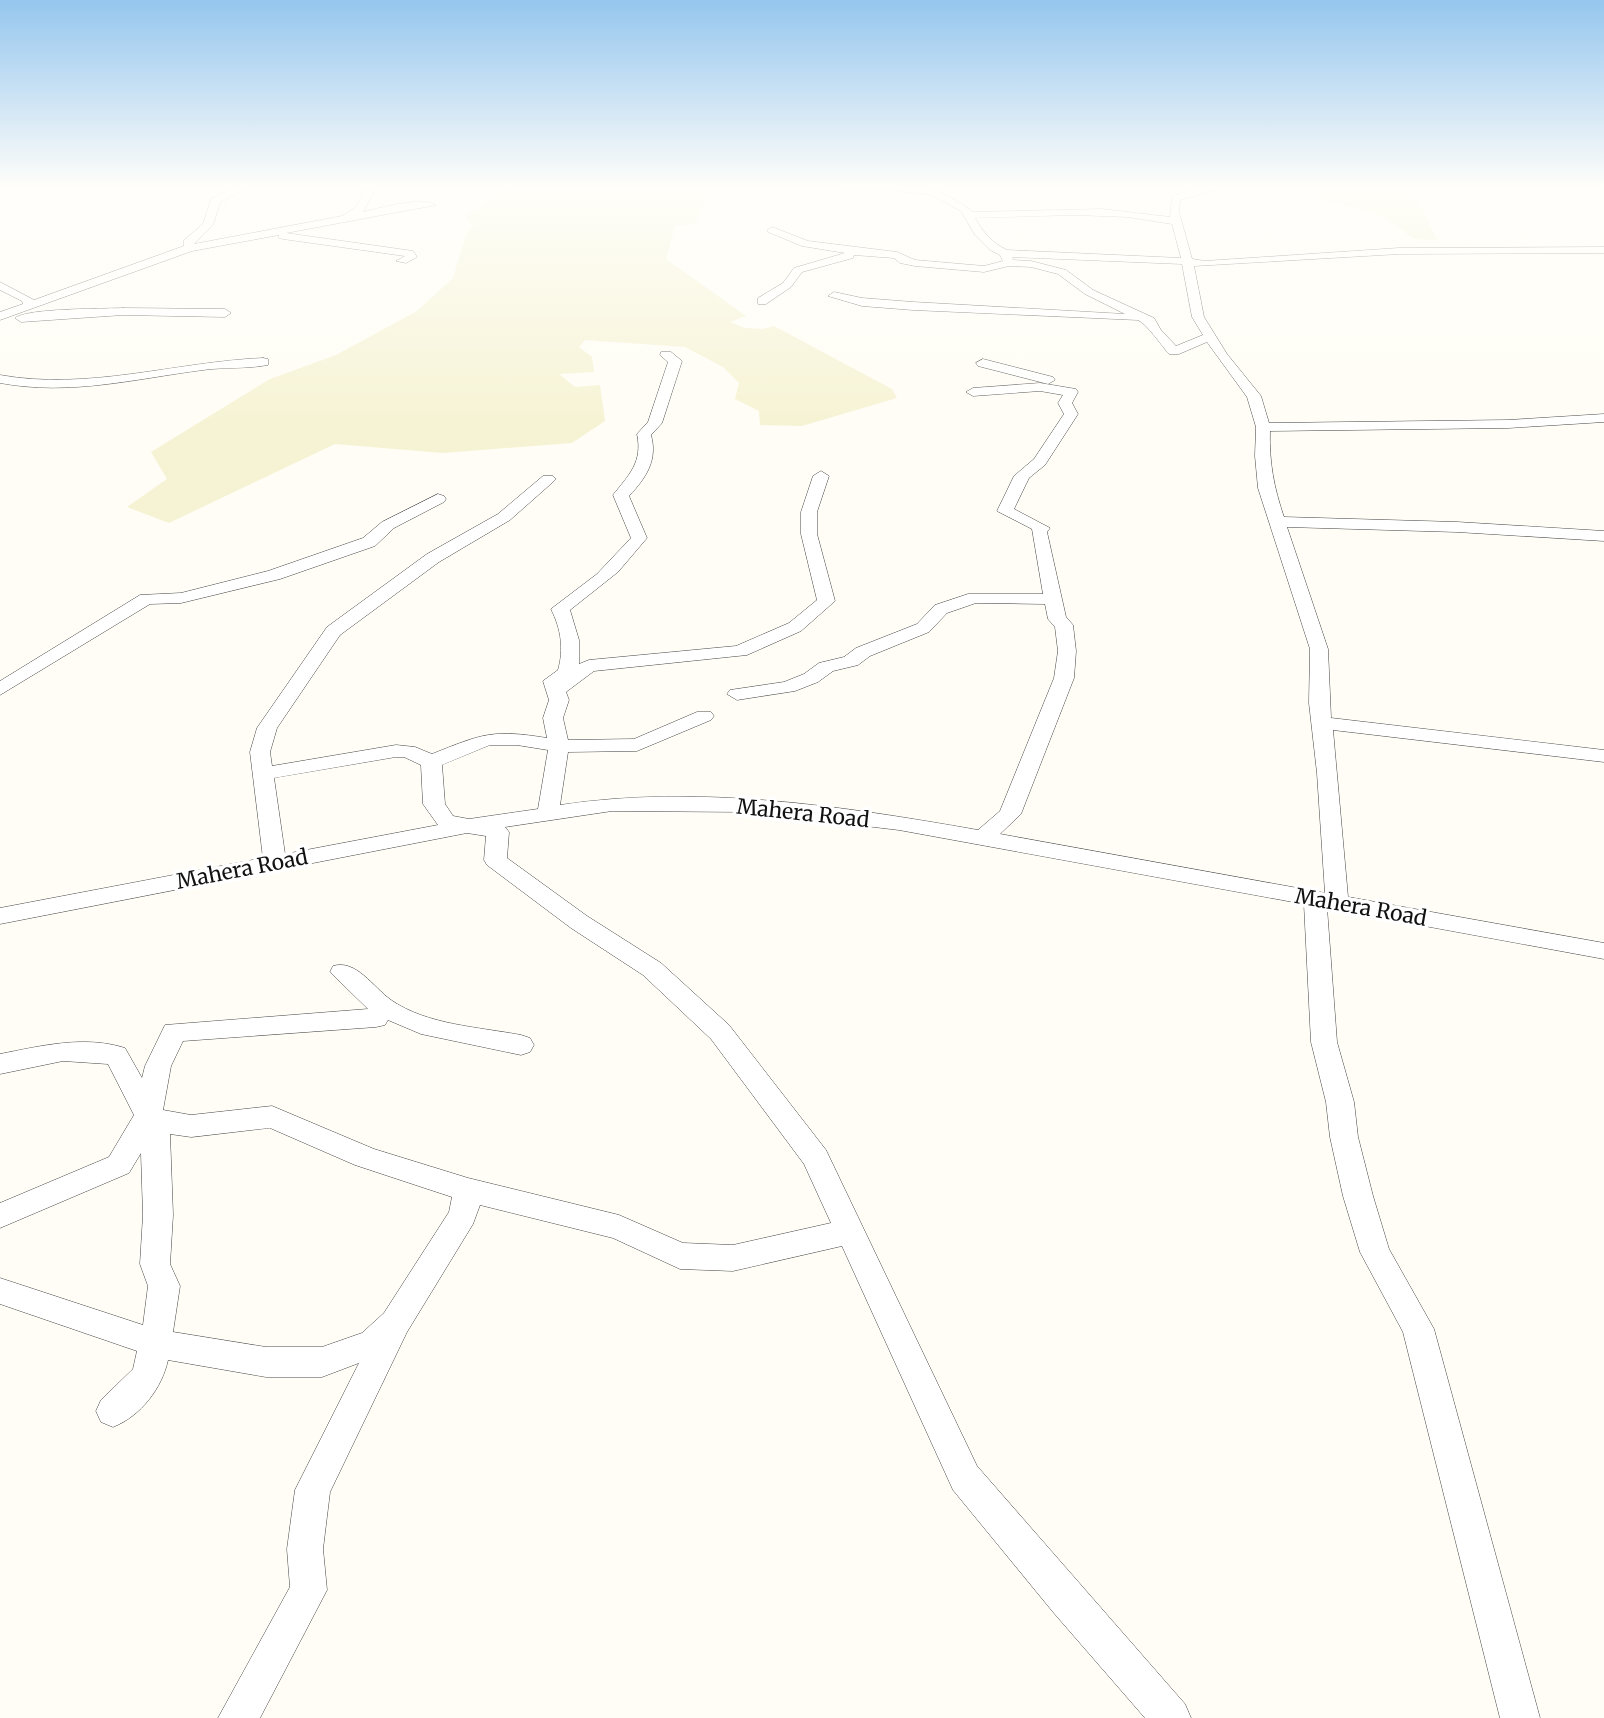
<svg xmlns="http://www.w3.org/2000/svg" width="1604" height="1718" font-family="Merriweather,serif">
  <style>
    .farmland { fill: #f6f3d4 }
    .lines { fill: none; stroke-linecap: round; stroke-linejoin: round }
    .minor-casing { stroke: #444; stroke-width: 1 }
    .minor { fill: #fff; fill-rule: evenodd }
    .labels { text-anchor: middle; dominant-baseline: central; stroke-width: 7; stroke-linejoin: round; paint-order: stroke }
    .street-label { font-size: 21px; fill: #111; stroke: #fff }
  </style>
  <rect width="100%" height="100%" fill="#fffdf5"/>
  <!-- farmland -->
  <g class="farmland">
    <polygon points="0,186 127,186 96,196 0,191"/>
    <polygon points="507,186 711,186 695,224 675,226 666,259 746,316 730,322 745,328 763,329 774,326 892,389 897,398 802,426 760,425 759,411 735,399 739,383 723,367 685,347 585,340 579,347 592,357 594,372 559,374 575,387 600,385 605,421 572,443 443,453 335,444 169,523 127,507 167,479 151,452 270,379 336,355 417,311 453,278 466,234 473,226 466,216"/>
    <polygon points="1266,186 1405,186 1421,205 1437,240 1414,239 1383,215"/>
  </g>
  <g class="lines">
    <!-- minor casing -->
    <g class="minor-casing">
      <g id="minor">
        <path d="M239,186h12l-31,17 -7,22 -19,19 148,-28 14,-9 11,-21h10l-14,26c17,-4 59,-16 73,-7l-150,28 127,18 4,6 -11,6 -10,-2 9,-5 -122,-17 -4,-1v-3l-87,16 -192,69v-8l23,-8 -1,-3 -22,-11v-8l34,18 150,-54v-6l19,-16 8,-25z"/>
        <path d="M836,186l84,2 -2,-2c10,0 49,18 54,26l130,-3 68,8 2,-21 30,-10h26l-48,14 -1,12 13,47 13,2 194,-13 205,-1v6l-205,1 -205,12 10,51 23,37 34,42 8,27 239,-3 96,-6v8l-96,6 -238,3c-1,31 4,57 14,86l173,5 147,9v10l-147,-9 -170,-5 41,122 3,69 273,32v12l-271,-32 15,167 256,46v16l-277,-51 10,134 17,60 4,35 15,59 16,53 45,80 106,389h-40l-97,-386 -43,-80 -17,-56 -13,-59 -4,-35 -15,-60 -7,-138 -405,-74 -151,-18 -136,-1 -107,16 4,5 -2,26 80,58 74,47 68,62 97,125 151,316 208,238 6,14h-46l-92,-106 -100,-122 -111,-244 -109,25 -53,-2 -67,-31 -133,-33 -7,19 -66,108 -77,160 -7,57 4,41 -67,128h-42l72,-131 -3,-38 8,-59 64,-127 -37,14h-56l-98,-17c-6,28 -27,56 -55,67l-12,-5 -5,-11 5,-11 32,-31 4,-18 -137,-47v-26l143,47 5,-39 -8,-22 3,-49 -2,-62 -12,20 -129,55v-25l109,-46 25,-42 -26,-51 -45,-3 -63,13v-20c41,-8 84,-19 125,-6l17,30 3,-12 20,-41 203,-16 -38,-37 3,-6c23,-7 40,21 58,34 36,25 88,27 130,35l9,3 4,7 -4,7 -9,3 -100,-21 -33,-14 -3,5 -9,2 -193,14 -12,25 -8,44 28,5 81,-9 102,43 94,29 151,37 64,28 50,2 98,-22 -27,-59 -93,-125 -68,-64 -72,-47 -84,-63 -3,-5 2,-24 -19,-3 -467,91v-16l263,-50 -13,-106 7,-24 70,-101 100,-73 71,-40 45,-38h10l3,3 -3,3 -43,38 -71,42 -99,73 -63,93 -7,24 2,14 124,-21 19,2 17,7c50,-20 60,-25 115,-16l-4,-20 6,-18 -6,-19 15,-11c6,-21 3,-41 -7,-61l46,-35 34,-36 -18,-43c16,-20 30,-33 24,-61l11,-12 20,-60 -8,-7 1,-3h10l11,9 -20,62 -11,12c7,25 -5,43 -22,61l18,42 -29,34 -48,38 9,30v24l10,-4 147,-14 53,-23 28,-23 -16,-66v-22l12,-36 8,-5 8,5 -12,36v22l18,67 -34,30 -54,24 -153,16 -28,21 3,8 -6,18 5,22 66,-1 63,-27h14l3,4 -3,4 -74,31 -69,1 -8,53c139,-21 281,1 418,25l22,-19 54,-133 4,-27 -3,-24 -7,-8 -3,-15 -69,-1 -29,10 -18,19 -59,24 -12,9 -25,6 -15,11 -23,9 -58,9 -10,-6 3,-4 54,-8 20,-8 15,-11 25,-6 12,-9 61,-24 18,-19 33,-11h75l-11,-65 -35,-18 17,-35 20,-17 30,-45 -6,-11 5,-8 -23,-4 -67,5 -7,-4 7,-4 67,-5 36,6 2,3 -6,11 6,11 -33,51 -16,13 -15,31 36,19 -3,4 19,85 7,8 3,26 -2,27 -53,136 -21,20 325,59 -8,-120 -8,-70 1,-54 -52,-161 -3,-32 1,-29 -9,-30 -40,-55 -28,12h-10c-8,-9 -22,-30 -31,-34l-225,-10 -51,-4 -34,-10 6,-4 28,6 51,4 212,12 -40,-20 -27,-20 -27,-7 -22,-1 -25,6 -69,-6 -15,-3 -6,-5 -40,-3 -1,3 -51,14 -11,15 -25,17h-8v-6l25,-15 11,-15 51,-15 -43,-7 -34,-14 -1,-2 5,-3 36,14 89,11 18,8 69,6 19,-5 -3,-6 -10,-5 -15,-15 -14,-24 -30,-16 -48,-6h-42zM1075,215l53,2 44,7 9,34 -174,-8c-15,-7 -24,-18 -32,-32zM1012,257l170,7 10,53 11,18 -27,11 -15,-16 -7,-12 -61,-28 -27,-20 -35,-9 -18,-1zM490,745h27l31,5 -10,59 -69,10 -16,-3 -8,-12 -3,-39zM396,757h8l17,8 2,39 15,21 -153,29 -11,-76zM270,1128l85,37 97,32 -3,15 -65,101 -22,20 -40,14h-56l-93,-15 7,-46 -10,-22 3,-49 -3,-81 21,3z"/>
        <path d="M123,308l102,1 6,4 -6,4 -102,-2 -102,7 -6,-4c13,-10 87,-9 108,-10z"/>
        <path d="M263,358l5,1v6c-21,4 -44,2 -65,5 -69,9 -133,26 -203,13v-8c88,16 175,-13 263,-17z"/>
        <polygon points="983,359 1053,377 1055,380 1048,384 978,366 976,363"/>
        <polygon points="438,494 444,496 446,499 444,502 394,528 375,546 280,579 181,603 150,604 0,695 0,681 140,595 181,593 268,571 363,538 382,522"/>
      </g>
    </g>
    <!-- minor -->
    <use href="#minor" class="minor"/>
  </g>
  <!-- sky -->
  <linearGradient id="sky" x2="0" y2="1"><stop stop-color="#95c6ee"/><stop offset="0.44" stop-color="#fffefa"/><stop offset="1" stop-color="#fffefa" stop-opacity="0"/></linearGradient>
  <rect width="1604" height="426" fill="url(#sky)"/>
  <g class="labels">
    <!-- street labels -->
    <g class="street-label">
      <text transform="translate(803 813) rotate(6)">Mahera Road</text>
      <text transform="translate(242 869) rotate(-11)">Mahera Road</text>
      <text transform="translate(1361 907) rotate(10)">Mahera Road</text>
    </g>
  </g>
</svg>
